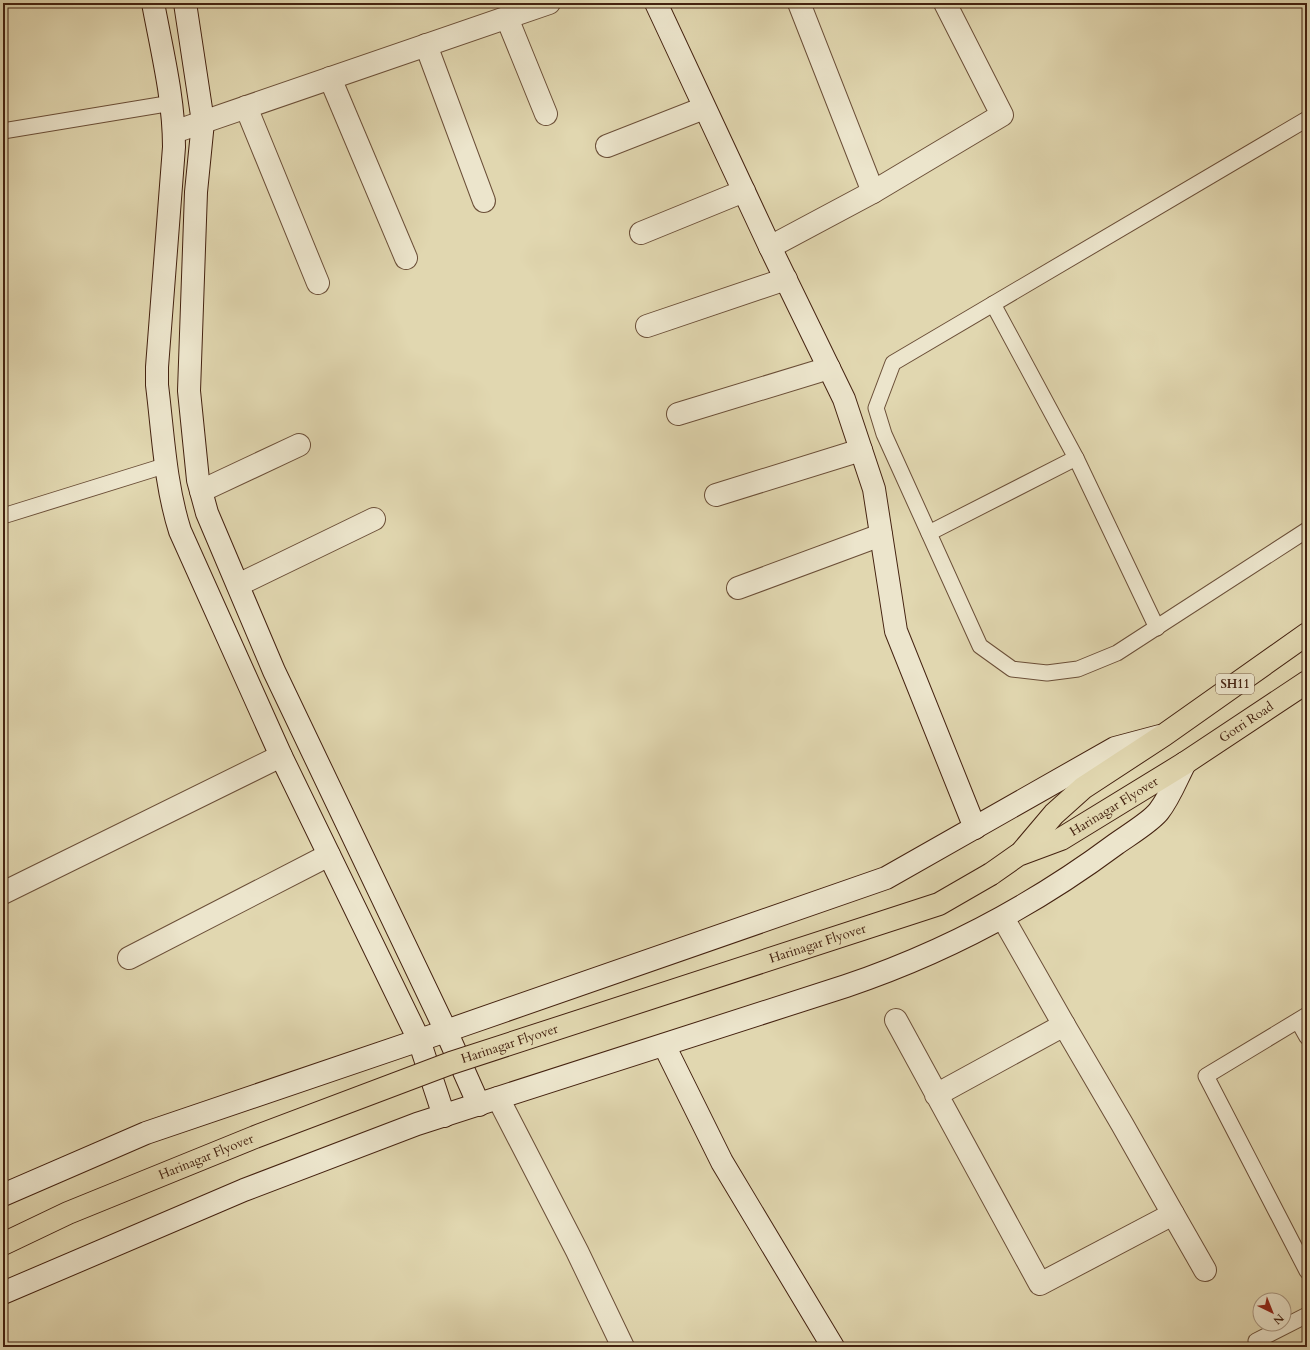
<svg xmlns="http://www.w3.org/2000/svg" width="1310" height="1350" font-family="Cardo,serif">
  <style>
    .lines { fill: none; stroke-linecap: round; stroke-linejoin: round }
    .lane-casing { stroke: #6b4f38; stroke-width: 17 }
    .street-casing { stroke: #6b4f38; stroke-width: 24 }
    .secondary-casing { stroke: #442210; stroke-width: 24 }
    .primary-casing { stroke: #442210; stroke-width: 24 }
    .lane { stroke: #ece5cc; stroke-width: 15 }
    .street { stroke: #ece5cc; stroke-width: 22 }
    .secondary { stroke: #ece5cc; stroke-width: 22 }
    .primary { stroke: #e1d7b0; stroke-width: 22 }
    .primary-bridge-casing { stroke: #442210; stroke-width: 24; stroke-linecap: butt }
    .primary-bridge { stroke: #e1d7b0; stroke-width: 22 }
    .labels { text-anchor: middle; dominant-baseline: central; stroke-width: 4; stroke-linejoin: round; paint-order: stroke }
    .shield { fill: #ece5cc; stroke: #765c48; stroke-width: 1 }
    .shield-label { font-size: 12px; font-weight: bold; fill: #442210 }
    .street-label { font-size: 13px; fill: #442210; stroke: #ece5cc }
  </style>
  <rect width="100%" height="100%" fill="#e1d7b0"/>
  <filter id="stains"><feTurbulence type="fractalNoise" baseFrequency=".005" numOctaves="4"/><feColorMatrix values="0 0 0 0 .2 0 0 0 0 .09 0 0 0 0 .02 0 0 0 .5 -.17"/></filter>
  <radialGradient id="worn" r=".72"><stop offset=".6" stop-color="#630" stop-opacity="0"/><stop offset="1" stop-color="#630" stop-opacity=".3"/></radialGradient>
  <g class="lines">
    <!-- lane casing -->
    <g class="lane-casing">
      <g id="lane">
        <polyline points="1307,119 893,363 876,408 884,434 980,646 1012,669 1047,673 1078,669 1117,653 1307,530"/>
        <polyline points="3,131 172,103"/>
        <polyline points="993,304 1076,458"/>
        <polyline points="3,516 167,465"/>
        <polyline points="929,533 1076,458 1157,628"/>
        <polyline points="1307,1015 1206,1076 1307,1271"/>
        <polyline points="1298,1021 1307,1037"/>
        <polyline points="1259,1347 1256,1341 1307,1315"/>
      </g>
    </g>
    <!-- street casing -->
    <g class="street-casing">
      <g id="street">
        <polyline points="799,3 873,192"/>
        <polyline points="507,18 546,114"/>
        <polyline points="426,45 484,201"/>
        <polyline points="330,78 406,258"/>
        <polyline points="246,107 318,283"/>
        <polyline points="174,132 549,3"/>
        <polyline points="607,146 704,108"/>
        <polyline points="641,233 744,191"/>
        <polyline points="770,247 873,192 1002,115 945,3"/>
        <polyline points="647,326 786,279"/>
        <polyline points="678,414 829,368"/>
        <polyline points="201,491 299,445"/>
        <polyline points="716,495 861,450"/>
        <polyline points="238,585 374,519"/>
        <polyline points="738,588 881,535"/>
        <polyline points="3,893 281,756"/>
        <polyline points="1003,918 1064,1025"/>
        <polyline points="129,958 329,855"/>
        <polyline points="896,1020 1040,1284 1173,1214 1122,1124 1064,1025 936,1095"/>
        <polyline points="498,1098 577,1251 623,1347"/>
        <polyline points="1173,1214 1205,1270"/>
      </g>
    </g>
    <!-- secondary casing -->
    <g class="secondary-casing">
      <g id="secondary">
        <path d="M153,3c9,48 21,96 21,144l-17,220v18c6,48 8,99 23,146l101,225 138,284 25,76"/>
        <polyline points="185,3 203,122 196,192 189,391 198,480 207,513 274,671 446,1031 479,1105"/>
        <polyline points="656,3 770,247 844,399 874,489 896,631 975,828"/>
        <polyline points="664,1045 722,1162 833,1347"/>
        <polyline points="3,1195 146,1133 446,1031 886,878 1115,748 1160,736"/>
        <path d="M3,1293l241,-103 173,-66 429,-138c98,-33 188,-81 270,-142 11,-8 36,-23 43,-33 11,-14 18,-33 26,-48"/>
      </g>
    </g>
    <!-- primary casing -->
    <g class="primary-casing">
      <g id="primary">
        <polyline points="1021,853 1054,814 1083,788 1164,735 1307,634"/>
        <path id="s1" d="M991,874l27,-19 43,-16 124,-76 122,-81"/>
      </g>
    </g>
    <!-- lane -->
    <use href="#lane" class="lane"/>
    <!-- street -->
    <use href="#street" class="street"/>
    <!-- secondary -->
    <use href="#secondary" class="secondary"/>
    <!-- primary -->
    <use href="#primary" class="primary"/>
    <!-- primary-bridge casing -->
    <g class="primary-bridge-casing">
      <g id="primary-bridge">
        <path id="s2" d="M3,1244l65,-31 187,-76 196,-74 488,-159 52,-30"/>
      </g>
    </g>
    <!-- primary-bridge -->
    <use href="#primary-bridge" class="primary-bridge"/>
  </g>
  <g class="labels">
    <!-- shield labels -->
    <rect class="shield" x="1216" y="674" width="38" height="20" rx="3"/>
    <g class="shield-label">
      <text x="1235" y="684">SH11</text>
    </g>
    <!-- street labels -->
    <g class="street-label">
      <text stroke="none"><textPath href="#s1" startOffset="298">Gotri Road</textPath></text>
      <text stroke="none"><textPath href="#s1" startOffset="141">Harinagar Flyover</textPath></text>
      <text stroke="none"><textPath href="#s2" startOffset="869">Harinagar Flyover</textPath></text>
      <text stroke="none"><textPath href="#s2" startOffset="545">Harinagar Flyover</textPath></text>
      <text stroke="none"><textPath href="#s2" startOffset="221">Harinagar Flyover</textPath></text>
    </g>
  </g>
  <!-- margin -->
  <rect width="1310" height="1350" fill="none" stroke="#e1d7b0" stroke-width="16"/>
  <rect x="4" y="4" width="1302" height="1342" fill="none" stroke="#442210" stroke-width="2"/>
  <rect x="8" y="8" width="1294" height="1334" fill="none" stroke="#442210"/>
  <!-- north arrow -->
  <g transform="translate(1272 1312) rotate(137)"><circle r="19" fill="#ece5cc" stroke="#a99781"/>
  <path d="M0-3L7 15L0 10L-7 15Z" fill="#8f2418"/>
  <text y="-6" font-size="11" font-weight="bold" text-anchor="middle" fill="#442210">N</text>
  </g>
  <rect width="100%" height="100%" filter="url(#stains)"/>
  <rect width="100%" height="100%" fill="url(#worn)"/>
</svg>
